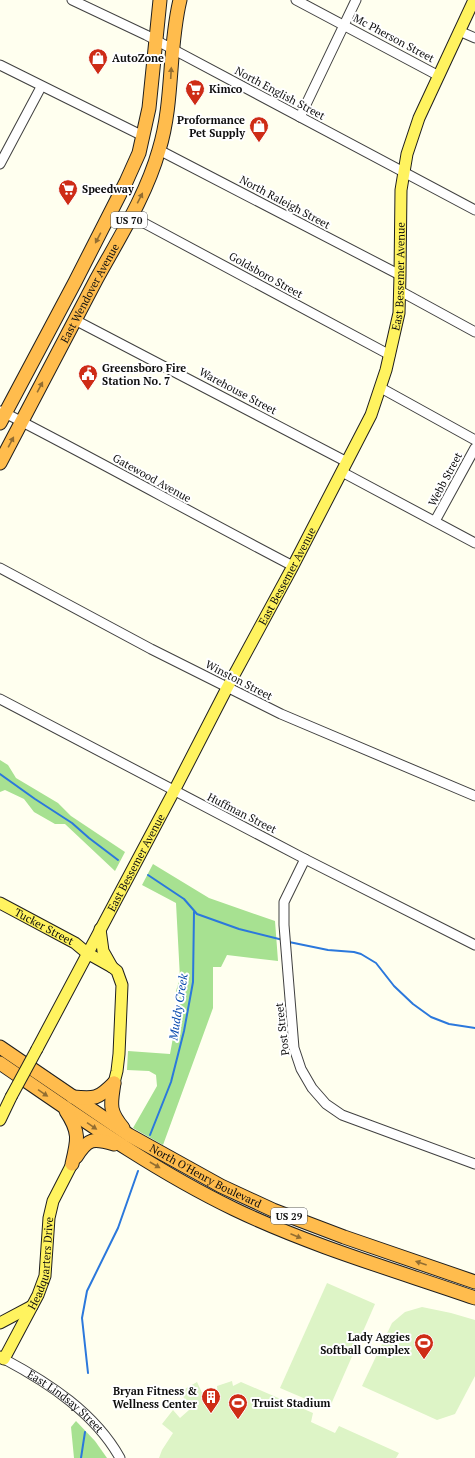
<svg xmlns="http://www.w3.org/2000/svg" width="475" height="1458" font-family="'PT Serif',serif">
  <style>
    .forest { fill: #a7e191 }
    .pitch { fill: #ddf4c6 }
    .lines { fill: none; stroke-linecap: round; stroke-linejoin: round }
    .stream { stroke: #2b78dc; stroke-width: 2 }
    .minor-casing { stroke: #414141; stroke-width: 11 }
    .major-casing { stroke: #1f1f1f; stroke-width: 13 }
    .highway-casing { stroke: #1f1f1f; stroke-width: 15 }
    .minor { stroke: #fff; stroke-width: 9 }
    .major { stroke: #fff35f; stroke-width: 11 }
    .highway { stroke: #ffbc4d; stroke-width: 13 }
    .major-bridge-casing { stroke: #1f1f1f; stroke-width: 13; stroke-linecap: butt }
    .major-bridge { stroke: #fff35f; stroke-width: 11 }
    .oneway { fill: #936e31 }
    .labels { text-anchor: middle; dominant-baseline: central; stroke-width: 4; stroke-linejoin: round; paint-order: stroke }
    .shield { fill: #fff; stroke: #565656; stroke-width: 1 }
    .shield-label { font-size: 10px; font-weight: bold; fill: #0e0e0e }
    .street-label { font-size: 11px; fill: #0e0e0e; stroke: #fff }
    .poi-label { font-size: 11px; font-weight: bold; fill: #0e0e0e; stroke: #fff; text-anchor: start }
    .water-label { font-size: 12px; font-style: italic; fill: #094aae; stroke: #fff }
  </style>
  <rect width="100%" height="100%" fill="#ffffef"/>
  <!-- forest -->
  <g class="forest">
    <polygon points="0,760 8,765 16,778 58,803 71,816 125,852 115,871 65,824 55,824 34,812 24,799 5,790 0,792"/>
    <polygon points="153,864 209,898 275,921 278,961 227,955 221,967 213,967 213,1008 163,1145 133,1128 157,1086 156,1075 149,1071 127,1070 128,1051 170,1054 180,999 176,991 180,978 176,903 142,885"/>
    <polygon points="76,1421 95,1441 107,1458 74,1458 71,1427"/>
  </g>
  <!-- pitch -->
  <g class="pitch">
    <polygon points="327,1283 375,1304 329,1409 280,1388"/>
    <polygon points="422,1307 451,1313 475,1320 475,1376 455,1414 437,1420 362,1386 392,1323 405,1312"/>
    <polygon points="232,1381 233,1386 241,1382 313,1413 311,1422 335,1433 339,1426 399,1453 396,1458 159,1458 162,1450 173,1433 162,1424 173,1410 180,1418 189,1410 181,1391 197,1382 206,1401 218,1397 217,1386"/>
  </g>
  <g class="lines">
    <!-- stream -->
    <g class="stream">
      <polyline points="0,774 35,799 72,823 89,838 118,860"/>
      <polyline points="148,875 184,899 197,914 239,929 283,940"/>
      <polyline points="289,942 328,950 354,952 361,954 376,963 394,986 413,1004 431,1017 449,1024 475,1028"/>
      <polyline points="150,1135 171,1082 184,1031 193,982 194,912"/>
      <polyline points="88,1373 82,1318 87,1291 118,1228 138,1171"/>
      <polyline points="81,1458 85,1432"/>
    </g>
    <!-- minor casing -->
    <g class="minor-casing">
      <g id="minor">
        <polyline points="72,0 146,35 475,210"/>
        <polyline points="296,0 439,76"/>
        <polyline points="459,31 475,38"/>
        <polyline points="0,65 143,136"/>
        <polyline points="300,117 356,0"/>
        <polyline points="159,150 400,275"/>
        <polyline points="0,164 41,87"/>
        <polyline points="131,216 390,355"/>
        <polyline points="400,291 475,332"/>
        <polyline points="75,320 347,462"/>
        <polyline points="381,388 475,440"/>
        <path d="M1,411c98,50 194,104 292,155"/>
        <polyline points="342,472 475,543"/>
        <polyline points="435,521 475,448"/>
        <polyline points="0,568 151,649 281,714 475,796"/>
        <polyline points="0,699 305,859 475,945"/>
        <polyline points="305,859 284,902 284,925 294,1048 301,1069 312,1088 326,1104 342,1115 475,1164"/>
        <path id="s1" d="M4,1359c45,24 91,54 116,99"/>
      </g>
    </g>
    <!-- major casing -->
    <g class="major-casing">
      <g id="major">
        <path id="s2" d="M0,903l75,40 12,10 25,14 5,4 5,14 -3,69 -2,17 -3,12"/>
        <polyline points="100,929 103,951 112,967"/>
        <path id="s3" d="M37,1049l137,-258 53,-103 66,-122 78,-151 15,-45 13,-57 1,-38 1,-85 6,-36 12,-36 55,-118"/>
        <polyline points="0,1120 11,1097"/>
        <polyline points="0,1323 32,1306"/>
        <path id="s4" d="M0,1357l4,2 34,-64 7,-19 4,-58 4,-17 19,-37"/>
      </g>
    </g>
    <!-- highway casing -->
    <g class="highway-casing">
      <g id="highway">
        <polyline points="0,423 75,282 126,182 139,153 149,108 160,0"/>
        <path id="s5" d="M0,463c32,-61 64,-122 96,-183 23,-42 50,-84 63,-130 15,-49 9,-101 21,-150"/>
        <path id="s6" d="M0,1047l129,88 92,51 52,24 71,27 131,45"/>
        <path d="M0,1063c76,52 151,106 234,146 77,37 160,61 241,89"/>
        <path d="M114,1083c-3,21 -6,27 9,45"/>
        <path d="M73,1097c22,2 25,2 41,-14"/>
        <path d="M66,1111c14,21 12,29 6,53"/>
        <path d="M76,1157c12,-19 17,-19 38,-13"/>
      </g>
    </g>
    <!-- minor -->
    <use href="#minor" class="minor"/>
    <!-- major -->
    <use href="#major" class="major"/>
    <!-- highway -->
    <use href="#highway" class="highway"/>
    <!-- major-bridge casing -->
    <g class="major-bridge-casing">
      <polyline id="major-bridge" points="11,1097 37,1049"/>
    </g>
    <!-- major-bridge -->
    <use href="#major-bridge" class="major-bridge"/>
  </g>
  <!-- one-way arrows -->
  <defs><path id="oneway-solid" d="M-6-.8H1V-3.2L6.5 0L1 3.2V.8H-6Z"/></defs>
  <g class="oneway">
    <use href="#oneway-solid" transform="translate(171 73) rotate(-87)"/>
    <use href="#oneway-solid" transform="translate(140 198) rotate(-63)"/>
    <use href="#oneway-solid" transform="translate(98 238) rotate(118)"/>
    <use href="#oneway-solid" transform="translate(40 387) rotate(-62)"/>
    <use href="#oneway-solid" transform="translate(11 442) rotate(-62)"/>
    <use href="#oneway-solid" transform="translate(43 1093) rotate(34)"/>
    <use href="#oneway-solid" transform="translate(92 1126) rotate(34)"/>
    <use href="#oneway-solid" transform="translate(155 1165) rotate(30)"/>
    <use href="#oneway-solid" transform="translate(296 1236) rotate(23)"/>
    <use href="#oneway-solid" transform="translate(421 1263) rotate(-161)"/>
  </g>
  <!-- icons -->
  <defs>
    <g id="shop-pin" transform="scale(1)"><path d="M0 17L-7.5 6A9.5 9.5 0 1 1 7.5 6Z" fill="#ce2c16" stroke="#fff"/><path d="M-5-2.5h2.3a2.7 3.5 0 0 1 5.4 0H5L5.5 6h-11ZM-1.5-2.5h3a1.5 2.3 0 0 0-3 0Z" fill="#fff"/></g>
    <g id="supermarket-pin" transform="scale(1)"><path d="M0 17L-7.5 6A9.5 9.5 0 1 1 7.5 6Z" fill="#ce2c16" stroke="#fff"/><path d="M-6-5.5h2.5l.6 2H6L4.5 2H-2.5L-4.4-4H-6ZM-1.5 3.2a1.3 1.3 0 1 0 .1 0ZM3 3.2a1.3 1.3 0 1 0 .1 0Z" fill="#fff"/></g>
    <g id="civic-pin" transform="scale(1)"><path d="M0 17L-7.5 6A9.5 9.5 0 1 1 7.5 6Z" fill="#ce2c16" stroke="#fff"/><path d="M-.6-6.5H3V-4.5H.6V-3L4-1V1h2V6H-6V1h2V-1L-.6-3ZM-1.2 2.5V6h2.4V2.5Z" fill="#fff"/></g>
    <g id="stadium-pin" transform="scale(1)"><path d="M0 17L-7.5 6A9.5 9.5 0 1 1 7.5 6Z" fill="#ce2c16" stroke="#fff"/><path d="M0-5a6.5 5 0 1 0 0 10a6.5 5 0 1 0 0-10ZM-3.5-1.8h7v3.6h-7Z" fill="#fff"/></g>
    <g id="building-pin" transform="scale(1)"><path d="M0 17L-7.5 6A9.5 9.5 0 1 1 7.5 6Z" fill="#ce2c16" stroke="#fff"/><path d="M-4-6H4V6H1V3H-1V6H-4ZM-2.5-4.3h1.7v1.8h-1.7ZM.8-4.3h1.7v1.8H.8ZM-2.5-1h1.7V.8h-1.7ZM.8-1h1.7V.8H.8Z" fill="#fff"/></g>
  </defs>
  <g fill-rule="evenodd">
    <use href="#shop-pin" x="98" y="58"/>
    <use href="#supermarket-pin" x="195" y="89"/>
    <use href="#shop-pin" x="259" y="126"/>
    <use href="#supermarket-pin" x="68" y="189"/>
    <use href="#civic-pin" x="88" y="374"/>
    <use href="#stadium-pin" x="424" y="1343"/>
    <use href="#building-pin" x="211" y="1397"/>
    <use href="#stadium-pin" x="238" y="1403"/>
  </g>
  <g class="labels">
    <!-- shield labels -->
    <g class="shield">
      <rect x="111" y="212" width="36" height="16" rx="3"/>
      <rect x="271" y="1208" width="36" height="16" rx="3"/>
    </g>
    <g class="shield-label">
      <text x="129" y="220">US 70</text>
      <text x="289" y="1216">US 29</text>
    </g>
    <!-- street labels -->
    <g class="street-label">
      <text transform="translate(394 38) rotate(28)">Mc Pherson Street</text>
      <text transform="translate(280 93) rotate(28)">North English Street</text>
      <text transform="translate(285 202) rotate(28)">North Raleigh Street</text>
      <text transform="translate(266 275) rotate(29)">Goldsboro Street</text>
      <text stroke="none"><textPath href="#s3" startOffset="859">East Bessemer Avenue</textPath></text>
      <text stroke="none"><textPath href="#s5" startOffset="192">East Wendover Avenue</textPath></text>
      <text transform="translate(238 391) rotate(28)">Warehouse Street</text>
      <text transform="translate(152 478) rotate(29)">Gatewood Avenue</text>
      <text transform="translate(445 479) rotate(-62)">Webb Street</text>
      <text stroke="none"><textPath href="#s3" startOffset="535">East Bessemer Avenue</textPath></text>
      <text transform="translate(239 680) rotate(27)">Winston Street</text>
      <text transform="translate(242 813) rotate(27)">Huffman Street</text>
      <text stroke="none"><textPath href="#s3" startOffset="211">East Bessemer Avenue</textPath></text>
      <text stroke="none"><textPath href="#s2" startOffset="50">Tucker Street</textPath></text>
      <text transform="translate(282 1029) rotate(-97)">Post Street</text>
      <text stroke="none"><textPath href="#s6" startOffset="243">North O'Henry Boulevard</textPath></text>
      <text stroke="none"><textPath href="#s4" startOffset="109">Headquarters Drive</textPath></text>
      <text stroke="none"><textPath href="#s1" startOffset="75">East Lindsay Street</textPath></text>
    </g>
    <!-- poi labels -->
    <g class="poi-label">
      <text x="112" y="58">AutoZone</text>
      <text x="209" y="89">Kimco</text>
      <text x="245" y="120" text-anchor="end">Proformance<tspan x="245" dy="13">Pet Supply</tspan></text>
      <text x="82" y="189">Speedway</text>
      <text x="102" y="368">Greensboro Fire<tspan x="102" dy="13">Station No. 7</tspan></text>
      <text x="410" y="1337" text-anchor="end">Lady Aggies<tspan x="410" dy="13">Softball Complex</tspan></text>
      <text x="197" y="1391" text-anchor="end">Bryan Fitness &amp;<tspan x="197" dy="13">Wellness Center</tspan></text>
      <text x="252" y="1403">Truist Stadium</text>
    </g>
    <!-- water labels -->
    <g class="water-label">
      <text transform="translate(178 1007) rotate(-81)">Muddy Creek</text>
    </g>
  </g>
</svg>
